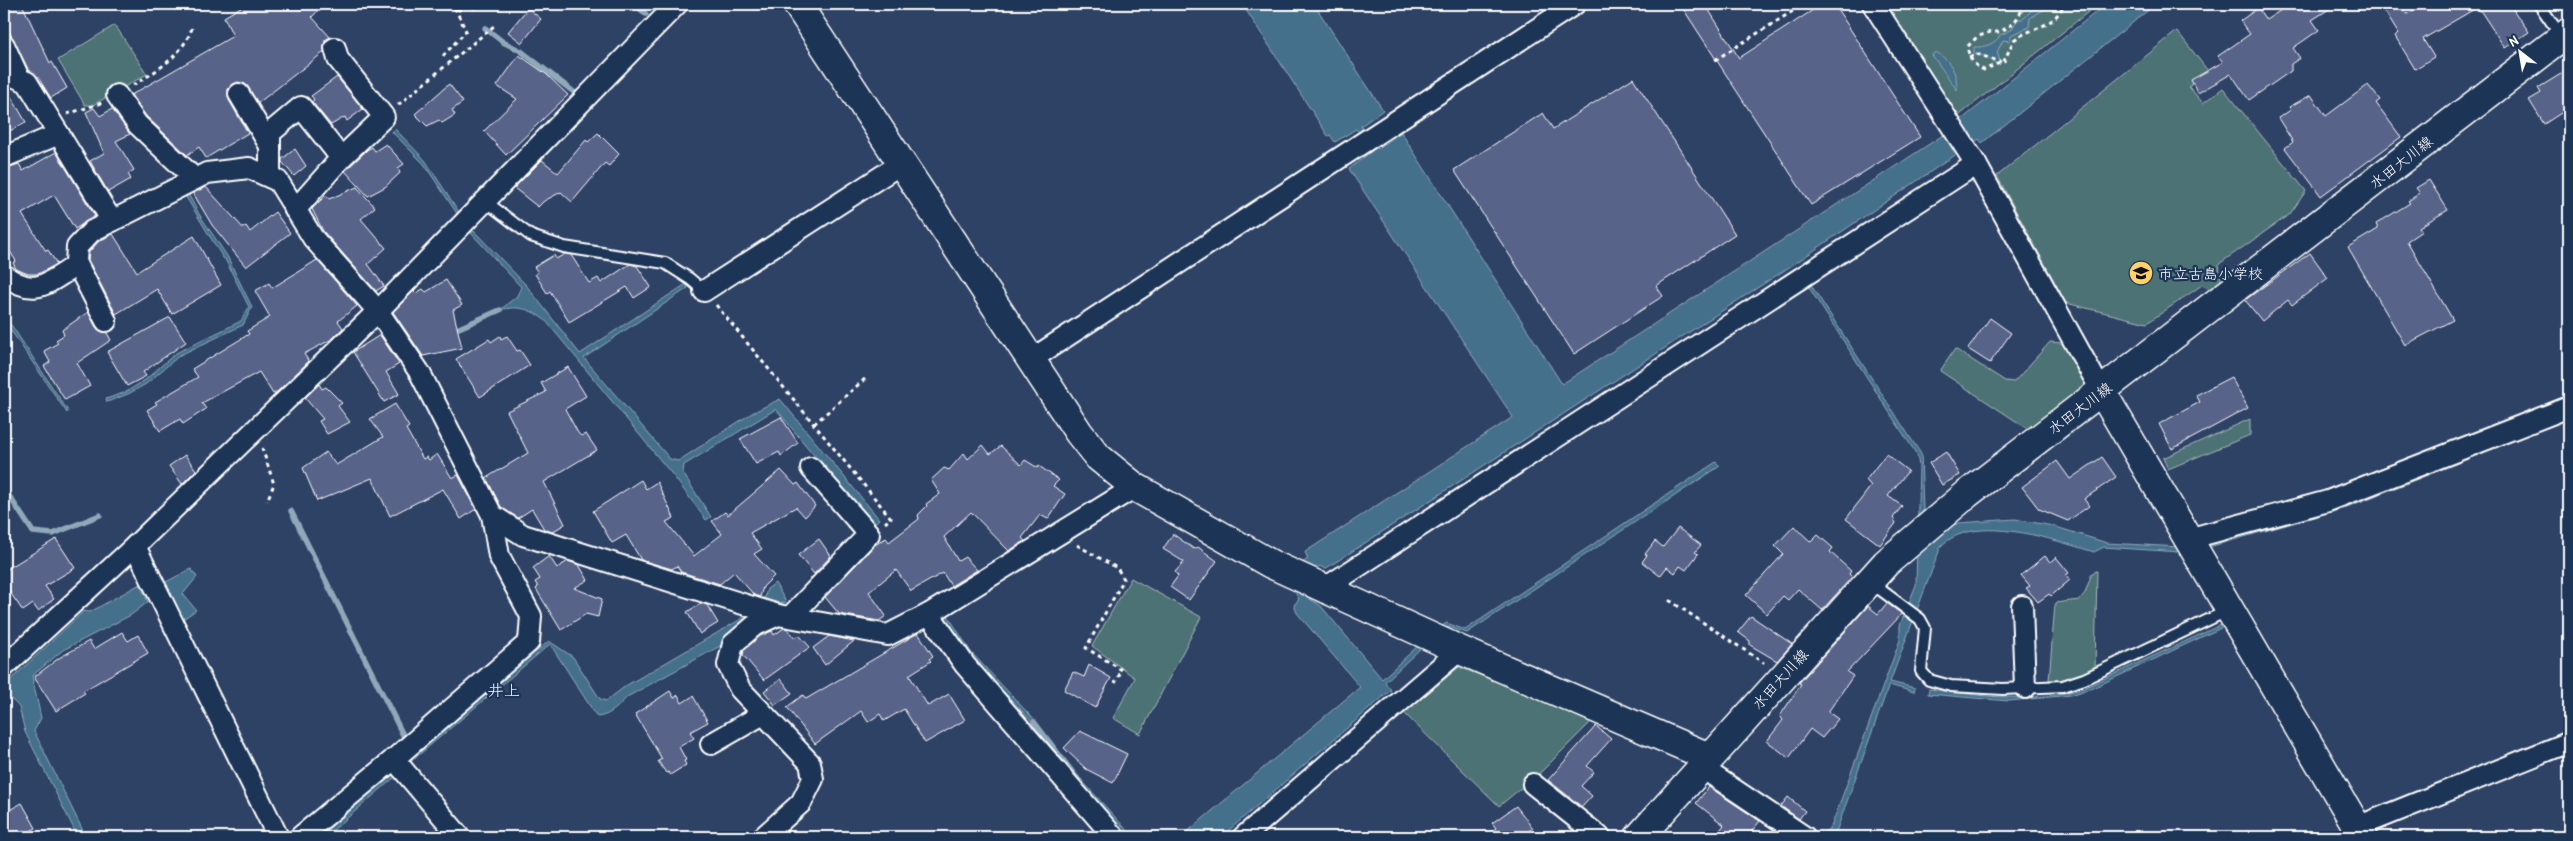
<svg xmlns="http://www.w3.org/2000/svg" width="2573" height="841" font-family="'Patrick Hand','Klee One',sans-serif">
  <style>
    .green { fill: #4d7274; stroke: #a6b8ba }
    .water { fill: #456f8c; stroke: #8fa9ba }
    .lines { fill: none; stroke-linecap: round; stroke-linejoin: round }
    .stream { stroke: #8fa9ba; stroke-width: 5.5 }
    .building { fill: #596389; stroke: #fff }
    .lane-casing { stroke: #fff; stroke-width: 14 }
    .street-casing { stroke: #fff; stroke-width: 24 }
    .secondary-casing { stroke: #fff; stroke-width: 31 }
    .path { stroke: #fff; stroke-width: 3; stroke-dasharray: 4 4; stroke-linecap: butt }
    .lane { stroke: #1d3557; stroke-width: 10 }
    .street { stroke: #1d3557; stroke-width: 20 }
    .secondary { stroke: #1d3557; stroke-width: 28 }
    .labels { text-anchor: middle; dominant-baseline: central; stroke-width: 4.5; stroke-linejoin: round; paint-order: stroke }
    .street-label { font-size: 15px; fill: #fff; stroke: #1d3557 }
    .poi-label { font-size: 15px; fill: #fff; stroke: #1d3557; text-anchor: start }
    .neighbourhood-label { font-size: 16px; fill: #fff; stroke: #1d3557 }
  </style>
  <rect width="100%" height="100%" fill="#2e4265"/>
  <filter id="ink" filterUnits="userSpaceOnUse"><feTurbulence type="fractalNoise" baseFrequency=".02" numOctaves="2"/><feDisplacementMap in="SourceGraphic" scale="10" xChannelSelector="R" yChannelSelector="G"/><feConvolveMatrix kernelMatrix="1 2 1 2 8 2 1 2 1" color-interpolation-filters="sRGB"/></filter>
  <g filter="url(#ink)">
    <!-- green -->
    <g class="green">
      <polygon points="1886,4 2098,4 1956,118 1882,6"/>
      <polygon points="115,25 147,74 93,105 85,105 58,60"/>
      <polygon points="2177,31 2208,71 2189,87 2203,103 2223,88 2306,191 2290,214 2219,264 2221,280 2210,289 2202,285 2147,323 2066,303 1997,176"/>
      <polygon points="2050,342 2062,343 2086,384 2028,429 1940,371 1955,349 2005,381 2014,382"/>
      <polygon points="2250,419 2250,435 2168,469 2163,458"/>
      <polygon points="2097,571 2095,669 2069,680 2049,681 2055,603 2079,600 2085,593 2092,573"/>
      <polygon points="1131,578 1201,617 1140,734 1113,718 1135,678 1092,646"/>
      <polygon points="1459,667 1593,720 1541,772 1499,806 1404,713"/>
    </g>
    <!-- water -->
    <g class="water">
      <polygon points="1242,4 1314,4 1383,110 1361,126 1364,132 1361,134 1356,129 1335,142 1330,135 1328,136"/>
      <path d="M2038,4h15l-23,14 -1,9 -18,8 -2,6 -6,-1 -6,12 3,9 -3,3 -13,-8 -10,-2v-7c9,1 22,-3 26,-12l11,-5 7,-11h5z"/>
      <path d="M2106,4h50l-174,139 -3,-4 -185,125 -469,305 -5,-3c-9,6 -15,19 -13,31l14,9 61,73 38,-35 3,1 -2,3 -36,34 6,8 -170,147h-40l179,-150 -63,-74 -3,-8 5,-6 -8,-13 9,-22 8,-5 -3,-7 208,-135 -164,-248 23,-18 -2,-3 5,-3 3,4 23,-17 161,252 378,-247 23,-12 -2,-5z"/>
      <path d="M1936,52c15,9 21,21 21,38l-25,-35z"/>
      <polygon points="395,129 425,160 459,212 458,215 424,164 392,132"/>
      <polygon points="186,190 199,214 227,256 252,307 243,325 180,355 146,384 128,394 107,402 106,399 126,392 145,380 176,353 241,321 249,307 225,259 223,258 183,192"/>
      <path d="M474,231l52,54 54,69 106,-70 2,4 -104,70 86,101 8,2 74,-48 28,-14 99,120 -7,7 -96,-117 -92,56 -1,8 28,44 -5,3 -31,-42 -129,-157c-15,-12 -27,-16 -46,-11l17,-14 4,-9 -50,-54z"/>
      <path d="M1809,282l112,172 2,56 6,12 14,7 16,-6 56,-4 38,7 54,17 73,4v5l-76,-5 -10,5c-40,-12 -119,-40 -153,-6l-51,136 25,6 -1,4 -25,-7 -53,147 -7,5h-10l12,-10 69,-187v-15l16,-40 3,-119 -2,-11 -111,-172z"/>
      <polygon points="4,320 12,326 68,411 67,413 10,329 4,323"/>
      <polygon points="2569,416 2569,419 2342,509 2209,547 2209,545 2316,513"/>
      <polygon points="1716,462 1720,466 1467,633 1448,627 1444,628 1440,627 1447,623 1465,630"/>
      <polygon points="191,569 197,577 183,594 196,610 183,619 164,583"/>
      <path d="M775,583l11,19c-22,7 -52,23 -64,43l-95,52c-8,9 -17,19 -30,20l-47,-73 -143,121 -2,-2 144,-122 24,16 27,42 6,2 21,-16 121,-70 19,-14 -3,-1 3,-11z"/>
      <polygon points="140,584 148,602 131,615 63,650 32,676 41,718 34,731 86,837 78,837 25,732 19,707 4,692 4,686 84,611 90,612"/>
      <polygon points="947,614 971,652 1040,726 1038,728 968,654 944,616"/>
      <path d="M2223,624v3l-128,60 -24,8 -62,6 -81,-7 1,-5c51,7 105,15 155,-1z"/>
      <polygon points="392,774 395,777 325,837 319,837"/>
      <polygon points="1077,775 1133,837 1127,837 1073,778"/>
    </g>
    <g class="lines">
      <!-- stream -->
      <g class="stream">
        <polyline points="634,4 646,14"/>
        <polyline points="474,7 477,4"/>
        <polyline points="485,28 503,42 521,51 575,93"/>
        <polyline points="459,328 500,310"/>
        <polyline points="4,488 33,532 53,534 100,515"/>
        <polyline points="291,511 404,737"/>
        <polyline points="1034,722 1080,782"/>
      </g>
    </g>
    <!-- building -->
    <g class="building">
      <polygon points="15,4 22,4 50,63 52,62 67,88 51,98 37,76 28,69 4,21 4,10"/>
      <polygon points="246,4 324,4 312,17 330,37 325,40 324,52 258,103 245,84 238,82 233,84 228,89 229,100 248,133 206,158 199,147 187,155 146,116 131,95 233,36 224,17"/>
      <polygon points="1680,4 1705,4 1739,58 1813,10 1826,4 1834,4 1920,137 1811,205"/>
      <polygon points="2290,4 2337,4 2312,20 2319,30 2293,48 2300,58 2291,64 2291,71 2249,100 2231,74 2198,93 2191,80 2223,62 2218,56 2250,34 2240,21 2258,8 2266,20"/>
      <polygon points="2380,4 2401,4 2407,14 2424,4 2509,4 2529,32 2505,48 2478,7 2423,39 2434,57 2415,69 2395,36 2398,33"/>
      <polygon points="528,8 541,19 522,43 508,32"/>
      <polygon points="519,55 546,74 568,95 506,155 484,131 517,99 497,86"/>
      <polygon points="2569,69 2569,108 2544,124 2529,100 2541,93 2538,88"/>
      <polygon points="337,77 363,109 347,121 345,117 331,125 312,102 314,99 311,96"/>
      <polygon points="1633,78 1735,234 1656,286 1663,296 1574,354 1454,170 1543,113 1553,129"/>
      <polygon points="449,84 463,102 452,110 455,115 442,123 439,120 427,126 415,114"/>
      <polygon points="2368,85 2380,100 2376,103 2401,137 2321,196 2285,148 2293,142 2278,118 2291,110 2289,107 2311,95 2326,116"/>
      <polygon points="6,88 26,122 4,134 4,89"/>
      <polygon points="94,108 100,116 112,109 130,134 116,141 134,170 128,174 131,179 108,192 90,161 104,153 86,112"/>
      <polygon points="598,133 619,154 609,166 605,163 572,202 561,192 544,201 538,207 514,188 542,160 558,173 586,140 588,142"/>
      <polygon points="386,144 404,164 398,168 400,173 385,187 368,196 345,171 367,150 372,147 375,151"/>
      <polygon points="295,149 306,166 294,176 282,162 282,159"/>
      <polygon points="56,152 95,216 75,229 54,195 22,214 46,251 48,250 57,264 38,274 28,274 16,269 13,263 16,261 4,242 4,169 19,164 23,171"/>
      <polygon points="2429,180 2448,210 2419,227 2422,231 2407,241 2453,320 2405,345 2348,247 2378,229 2376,224 2410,203 2408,201 2420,193 2416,188"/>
      <polygon points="206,187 243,228 246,226 250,232 275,212 290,233 246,267 212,225 193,193"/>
      <polygon points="357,187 375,207 361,219 386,248 368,264 384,286 376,291 323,231 312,209 326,195 329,199"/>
      <polygon points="113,234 137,272 194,236 221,285 172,314 157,289 116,314 88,260 89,252 99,241"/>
      <polygon points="2310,253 2328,278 2292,305 2288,300 2262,321 2245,300"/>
      <polygon points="565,254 571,255 589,283 598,278 601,283 630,264 637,266 651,287 634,298 627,287 569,322 550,291 547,293 535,274 538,272 534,267 554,255 556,259"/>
      <polygon points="317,260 357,306 338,321 343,328 332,339 304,354 308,360 307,363 278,391 273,394 259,372 202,403 206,409 183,424 180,419 160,431 147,410 157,404 155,402 198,377 192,369 249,334 247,331 270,317 255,291 269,283 272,288"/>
      <polygon points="446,280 462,305 453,310 462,348 423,356 393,312 414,291 416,293 423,289 426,292"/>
      <polygon points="88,312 96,327 100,331 107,333 111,340 77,363 90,386 65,400 44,366 50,362 44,351 58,343 56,340 64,335 62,330"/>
      <polygon points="170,317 186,342 143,372 146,376 127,386 107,352"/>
      <polygon points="1990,318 2011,333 1990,363 1968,349"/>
      <polygon points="380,335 399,364 386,372 399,394 384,402 353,352"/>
      <polygon points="500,336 501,339 507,336 517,351 520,350 530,365 480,397 456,359 489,339 491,342"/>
      <polygon points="568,367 586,396 565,409 578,433 581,436 586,434 597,450 544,482 565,524 552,532 544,529 532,509 518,518 501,507 486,478 528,453 507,411 546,392 541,383"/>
      <polygon points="2231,377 2248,408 2172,449 2159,424 2200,402 2196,395"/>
      <polygon points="319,384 322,389 326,387 342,403 338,406 350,422 327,434 319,421 323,419 305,398"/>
      <polygon points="395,404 409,427 406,429 423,459 427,457 429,460 437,454 452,478 458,475 476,509 461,519 443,489 390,516 372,478 317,501 303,468 326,452 336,465 383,437 370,419"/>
      <polygon points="781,417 798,443 781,456 779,452 756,464 740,439"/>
      <polygon points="983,445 990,454 1001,446 1021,465 1025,460 1038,468 1039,466 1059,480 1053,486 1065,494 1048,519 1040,515 1022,538 1025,541 1009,551 971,512 944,537 958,561 965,557 977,570 951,586 943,573 911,591 896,570 869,592 886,616 879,621 839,614 825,597 875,545 886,538 889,542 919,519 918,515 927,506 926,504 940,494 931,480 944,468 949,470 964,453 968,459"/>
      <polygon points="1946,452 1960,475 1942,485 1929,463"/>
      <polygon points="1886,454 1908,471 1888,496 1902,506 1893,518 1896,523 1880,545 1846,519 1871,486 1866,480"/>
      <polygon points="185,455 196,470 182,484 169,466"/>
      <polygon points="2102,457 2116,477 2084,499 2089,506 2068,521 2039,509 2022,487 2057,461 2070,479"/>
      <polygon points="781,470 795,485 798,483 815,506 805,517 796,507 750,533 762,549 754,554 774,576 763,587 760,597 754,595 734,572 720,584 681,572 677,566 672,569 641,560 626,535 612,543 593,511 641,480 646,489 657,482 674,518 666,522 694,556 722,534 712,521 725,512 728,515"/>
      <polygon points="1794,526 1811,542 1818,535 1833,548 1830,552 1851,571 1849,574 1852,577 1822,610 1798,589 1788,600 1783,596 1767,614 1746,595 1783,554 1775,546"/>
      <polygon points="1678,528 1701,545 1695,552 1698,554 1686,570 1680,566 1675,573 1667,567 1660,576 1642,562 1647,555 1645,554 1655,541 1663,547"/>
      <polygon points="1173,534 1194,549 1198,547 1217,561 1189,600 1170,587 1178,576 1175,572 1184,562 1163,549"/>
      <polygon points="56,539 75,568 45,586 54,599 38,611 33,604 23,611 4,584 4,571"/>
      <polygon points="819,539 831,556 814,574 798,555"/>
      <polygon points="549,556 557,568 568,561 579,565 588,580 574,588 602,599 598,617 586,614 561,630 536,589 538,587 535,582 540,579 533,568"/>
      <polygon points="2045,556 2050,562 2056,557 2069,573 2066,575 2070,580 2051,596 2049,594 2038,602 2026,588 2030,586 2021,575"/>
      <polygon points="701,603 707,605 718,623 700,634 687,612"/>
      <polygon points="1887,603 1902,614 1847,672 1853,676 1828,712 1838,719 1822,738 1810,729 1789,758 1767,741 1783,720 1780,716 1801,684 1799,683 1868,606 1878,614"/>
      <polygon points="1751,616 1792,644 1777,661 1750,645 1750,641 1738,632"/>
      <polygon points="784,628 788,629 795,638 799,635 810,647 764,680 743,655 744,650 760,636 772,631 774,635"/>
      <polygon points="122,632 128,641 138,635 148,653 83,691 85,693 56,711 34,677 59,658 89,641 94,649"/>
      <polygon points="918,633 933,656 929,659 931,661 909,675 928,706 949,694 965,720 925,743 904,709 884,721 880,714 868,722 861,711 815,744 787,707 803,695 806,699"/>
      <polygon points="829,636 854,641 825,665 813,648"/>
      <polygon points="1089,665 1111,678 1095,708 1064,690 1073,672 1084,677"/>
      <polygon points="781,679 792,693 775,705 764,691"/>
      <polygon points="670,691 674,698 678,695 682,703 693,696 708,722 690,732 694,738 679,747 686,760 684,761 686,765 670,775 668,772 666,773 658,761 662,759 635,714"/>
      <polygon points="1596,726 1611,739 1587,766 1594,772 1581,786 1592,796 1582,807 1548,780"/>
      <polygon points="1080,731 1127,754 1113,783 1086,769 1064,748"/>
      <polygon points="1709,787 1760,821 1747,837 1715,837 1724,825 1696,803"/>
      <polygon points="1788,797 1805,811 1799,819 1781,806"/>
      <polygon points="22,803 36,828 19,837 4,837 4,813"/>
      <polygon points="1516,806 1533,828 1520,837 1484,837 1496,828 1492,823"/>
    </g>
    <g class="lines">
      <!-- lane casing -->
      <g class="lane-casing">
        <g id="lane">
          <polyline points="2539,4 2561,36"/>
          <polyline points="485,201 531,236 564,247 665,263 690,279 704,291"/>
          <polyline points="1870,582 1920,619 1925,628 1921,671 1929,680 1951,686 2003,689 2063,686 2084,679 2229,610"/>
        </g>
      </g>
      <!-- street casing -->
      <g class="street-casing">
        <g id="street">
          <polyline points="1873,4 1976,164 2102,392"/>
          <polyline points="4,45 19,78"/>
          <polyline points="4,77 10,75 27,82 112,221 207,173 249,168 278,181 313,238 378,311 420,373 492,515 499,556 531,616 529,642 394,759 300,837"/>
          <polyline points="239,94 270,146"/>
          <polyline points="117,95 137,124 195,179"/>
          <polyline points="4,157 59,134"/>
          <polyline points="270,177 270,133 301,107 341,158"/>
          <polyline points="295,210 341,158 384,117 338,59 335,48"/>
          <path d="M4,275c32,24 44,7 73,-10"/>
          <polyline points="704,291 902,163"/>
          <polyline points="106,321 76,262 77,247 92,231 112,221"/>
          <polyline points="1032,359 1575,4"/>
          <polyline points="492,515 523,535 778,615 888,635 929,614 1135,487"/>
          <polyline points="2188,539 2328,501 2569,407"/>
          <polyline points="135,546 278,837"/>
          <polyline points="1325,588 1976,164"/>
          <polyline points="2022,606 2025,688"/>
          <polyline points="929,614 965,665 1114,837"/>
          <polyline points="790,617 869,534 811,468"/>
          <polyline points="4,667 135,546 378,311 677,4"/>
          <polyline points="711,744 763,714"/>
          <polyline points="394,759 460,837"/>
          <polyline points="1703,764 1714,776 1805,837"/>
          <polyline points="1533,784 1600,837"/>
          <polyline points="2357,827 2569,742"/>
          <polyline points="763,837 801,803 813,779 810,763 740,689 728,665 733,644 754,626 778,615"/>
          <polyline points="1243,837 1460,650"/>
        </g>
      </g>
      <!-- secondary casing -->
      <g class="secondary-casing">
        <g id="secondary">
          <polyline points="797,4 1079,433 1098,457 1135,487 1271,564 1460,650 1709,757"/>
          <polyline points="2102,392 2363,837"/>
          <polyline points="1639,837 1886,563 1967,494 2569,32"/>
        </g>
      </g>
      <!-- path -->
      <g class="path">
        <path d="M2026,4l-12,19 -14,9h-10l-13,5 -10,10c3,12 6,18 17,23l20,-9 10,-21c19,-14 39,-11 50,-36"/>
        <polyline points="458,11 464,4"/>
        <polyline points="443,56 466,31 453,4"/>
        <polyline points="1969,57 1977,54 2001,62"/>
        <polyline points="1715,60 1804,4"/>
        <path d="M133,85c24,-14 50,-30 59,-57"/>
        <polyline points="398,105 494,26"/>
        <polyline points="67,114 102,103"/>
        <polyline points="716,305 891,518 885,523"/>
        <polyline points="814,424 866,378"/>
        <polyline points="262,448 274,484 267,501"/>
        <polyline points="1077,545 1117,568 1124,579 1086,648 1122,670 1115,683"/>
        <polyline points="1669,600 1764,663"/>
      </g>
      <!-- lane -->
      <use href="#lane" class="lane"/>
      <!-- street -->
      <use href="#street" class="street"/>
      <!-- secondary -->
      <use href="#secondary" class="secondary"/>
    </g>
  </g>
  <!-- icons -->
  <defs>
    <g id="school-disc" transform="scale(1.25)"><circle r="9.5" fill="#ffd166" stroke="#1d3557"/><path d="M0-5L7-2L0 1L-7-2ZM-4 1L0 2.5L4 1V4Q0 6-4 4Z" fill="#111"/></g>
  </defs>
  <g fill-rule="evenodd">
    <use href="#school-disc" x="2141" y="273"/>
  </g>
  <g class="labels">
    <!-- street labels -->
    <g class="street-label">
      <text transform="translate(2401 162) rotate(-38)">水田大川線</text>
      <text transform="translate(2080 408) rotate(-37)">水田大川線</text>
      <text transform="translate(1780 679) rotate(-48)">水田大川線</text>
    </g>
    <!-- poi labels -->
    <g class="poi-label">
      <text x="2158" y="273">市立古島小学校</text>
    </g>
    <!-- neighbourhood labels -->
    <g class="neighbourhood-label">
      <text x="504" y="690">井上</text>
    </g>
  </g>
  <!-- margin -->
  <rect width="2573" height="841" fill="none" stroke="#1d3557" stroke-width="20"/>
  <rect x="10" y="10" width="2553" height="821" fill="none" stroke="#fff" stroke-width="2" filter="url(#ink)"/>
  <!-- north arrow -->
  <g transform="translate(2520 52) rotate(329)" stroke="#1d3557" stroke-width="4" paint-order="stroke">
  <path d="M0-4L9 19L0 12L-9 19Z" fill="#ffffff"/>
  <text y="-8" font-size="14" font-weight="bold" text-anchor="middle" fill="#ffffff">N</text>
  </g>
</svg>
